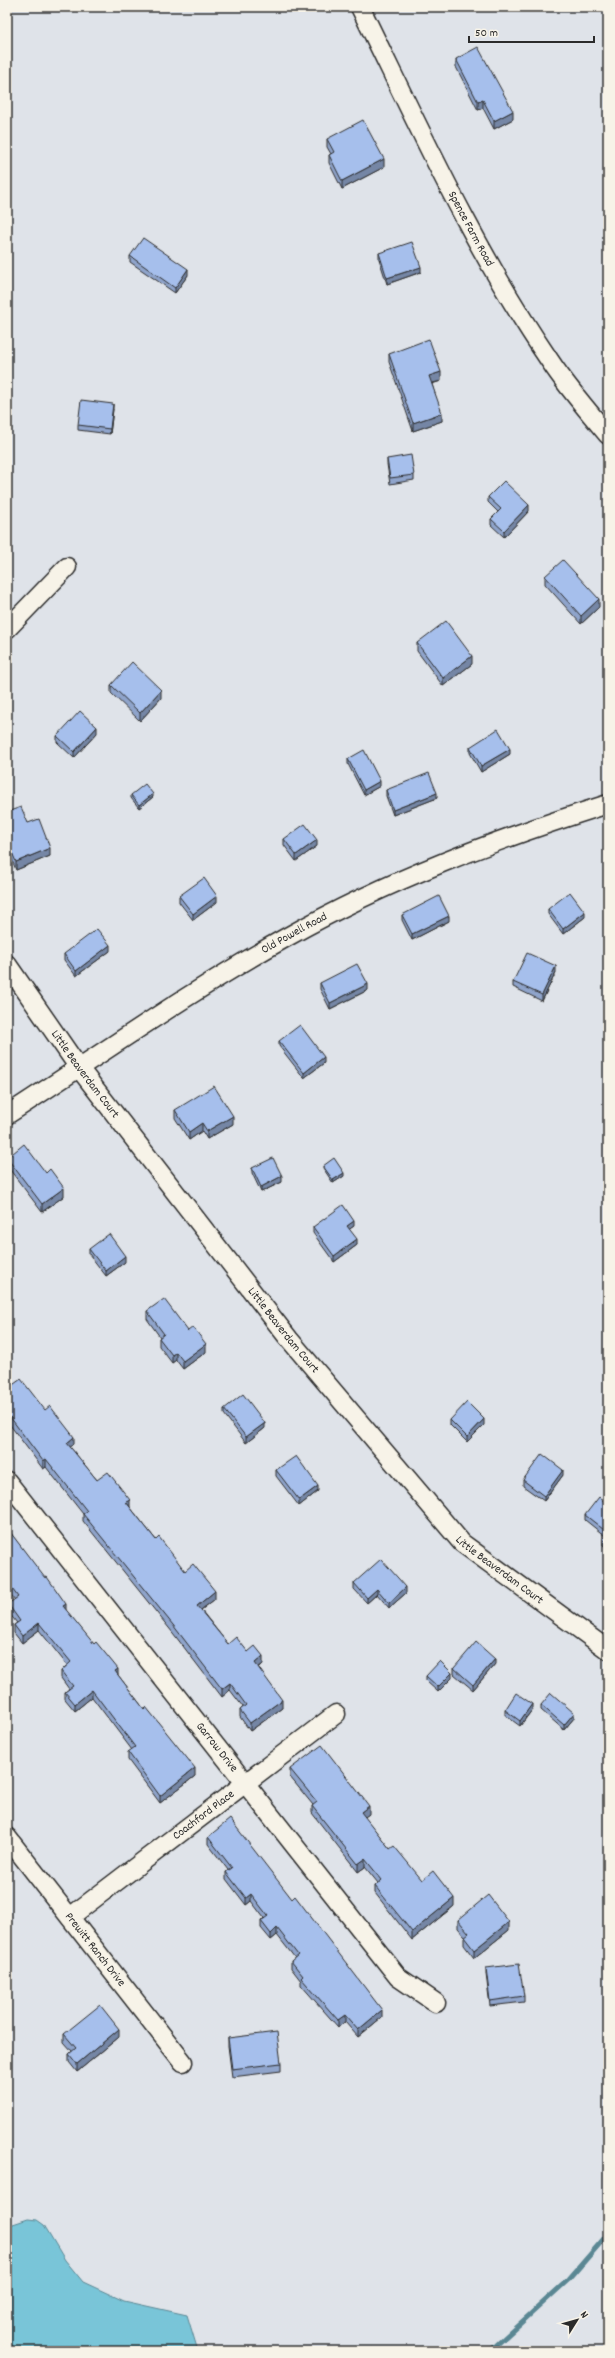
<svg xmlns="http://www.w3.org/2000/svg" width="615" height="2358" font-family="Dekko,sans-serif">
  <style>
    .water { fill: #79c5d8; stroke: #5a8793 }
    .lines { fill: none; stroke-linecap: round; stroke-linejoin: round }
    .stream { stroke: #5a8793; stroke-width: 5 }
    .minor-casing { stroke: #2b2b2b; stroke-width: 21 }
    .minor { stroke: #f7f3e8; stroke-width: 18 }
    .wall { fill: #8fa4cb; stroke: #2b2b2b }
    .shaded-wall { fill: #7486a5; stroke: #2b2b2b }
    .building { fill: #a6bfec; stroke: #2b2b2b }
    .labels { text-anchor: middle; dominant-baseline: central; stroke-width: 3; stroke-linejoin: round; paint-order: stroke }
    .street-label { font-size: 12px; fill: #2b2b2b; stroke: #f7f3e8 }
  </style>
  <rect width="100%" height="100%" fill="#dfe3e9"/>
  <filter id="ink" filterUnits="userSpaceOnUse"><feTurbulence type="fractalNoise" baseFrequency=".025" numOctaves="2"/><feDisplacementMap in="SourceGraphic" scale="8" xChannelSelector="R" yChannelSelector="G"/><feConvolveMatrix kernelMatrix="1 2 1 2 8 2 1 2 1" color-interpolation-filters="sRGB"/></filter>
  <g filter="url(#ink)">
    <!-- water -->
    <polygon class="water" points="28,2219 37,2220 44,2225 65,2260 83,2282 124,2301 187,2315 198,2351 7,2351 7,2226"/>
    <g class="lines">
      <!-- stream -->
      <polyline class="stream" points="490,2351 568,2280 608,2234"/>
      <!-- minor casing -->
      <g class="minor-casing">
        <g id="minor">
          <path id="s1" d="M360,7c59,120 114,243 190,354 17,26 38,50 58,74"/>
          <polyline points="7,629 67,567"/>
          <path id="s2" d="M7,964l72,104 210,271 173,204 146,107"/>
          <path id="s3" d="M7,1115c93,-60 183,-124 280,-178 101,-57 210,-98 321,-133"/>
          <path id="s4" d="M7,1481l391,496 38,26"/>
          <path id="s5" d="M7,1837l176,225"/>
          <path id="s6" d="M70,1917l266,-203"/>
        </g>
      </g>
      <!-- minor -->
      <use href="#minor" class="minor"/>
    </g>
    <!-- wall -->
    <g class="wall">
      <polygon points="456,59 513,119 494,129 483,108 478,110 456,67"/>
      <polygon points="327,139 384,167 342,189 329,163 329,155 331,154 327,147"/>
      <polygon points="379,253 421,272 387,284 379,259"/>
      <polygon points="130,256 188,275 175,293 130,262"/>
      <polygon points="389,354 441,381 432,384 442,421 413,431 389,362"/>
      <polygon points="113,409 110,434 78,430 78,425"/>
      <polygon points="387,459 414,475 414,480 390,484 387,464"/>
      <polygon points="488,497 529,511 504,537 491,525 491,519 498,512 488,502"/>
      <polygon points="545,576 599,607 581,624 545,584"/>
      <polygon points="417,643 472,664 443,686 417,651"/>
      <polygon points="111,685 161,698 140,721 111,693"/>
      <polygon points="97,733 74,758 57,742 57,736"/>
      <polygon points="470,747 510,754 481,772 470,753"/>
      <polygon points="348,759 380,786 364,795 348,764"/>
      <polygon points="386,790 437,798 393,815 386,796"/>
      <polygon points="131,795 153,797 139,808 131,798"/>
      <polygon points="7,812 28,823 50,856 16,870 7,848"/>
      <polygon points="284,839 317,846 296,861 284,845"/>
      <polygon points="179,896 217,902 193,920 179,902"/>
      <polygon points="548,909 585,917 563,934 548,914"/>
      <polygon points="402,915 449,921 412,940 402,920"/>
      <polygon points="110,951 76,976 64,960 64,954"/>
      <polygon points="556,972 542,1001 513,987 513,982"/>
      <polygon points="320,983 368,990 330,1009 320,989"/>
      <polygon points="279,1041 324,1063 304,1078 279,1046"/>
      <polygon points="175,1110 233,1124 207,1139 202,1131 189,1140 175,1118"/>
      <polygon points="7,1157 46,1173 64,1196 42,1212 7,1166"/>
      <polygon points="323,1166 344,1176 333,1183 323,1168"/>
      <polygon points="252,1168 282,1182 261,1192 252,1173"/>
      <polygon points="354,1226 349,1229 357,1245 334,1262 313,1233 313,1227"/>
      <polygon points="89,1249 125,1262 106,1276 89,1254"/>
      <polygon points="147,1311 188,1331 206,1352 183,1369 176,1360 172,1363 159,1346 159,1338 160,1337 147,1319"/>
      <polygon points="7,1389 45,1410 74,1444 70,1447 97,1480 130,1507 156,1540 185,1571 215,1599 201,1610 228,1644 248,1652 263,1664 259,1668 282,1708 250,1731 240,1717 240,1710 243,1707 230,1690 222,1697 173,1633 83,1521 83,1514 46,1467 43,1469 7,1421"/>
      <polygon points="224,1409 265,1428 246,1443 224,1414"/>
      <polygon points="450,1420 484,1425 467,1442 450,1425"/>
      <polygon points="276,1470 318,1491 299,1506 276,1476"/>
      <polygon points="563,1475 544,1501 523,1486 523,1480"/>
      <polygon points="608,1505 608,1549 603,1545 603,1539 605,1536 585,1520 585,1515"/>
      <polygon points="7,1528 66,1610 118,1675 195,1776 160,1803 128,1760 128,1752 132,1750 92,1697 75,1711 65,1699 65,1692 69,1689 61,1678 61,1671 67,1665 39,1630 22,1643 14,1633 14,1625 17,1623 8,1612 8,1604 15,1600 7,1590"/>
      <polygon points="354,1583 406,1593 389,1608 377,1594 367,1603 354,1589"/>
      <polygon points="495,1664 473,1690 454,1674 454,1668"/>
      <polygon points="426,1676 452,1678 438,1692 426,1681"/>
      <polygon points="541,1705 574,1718 564,1730 541,1710"/>
      <polygon points="505,1710 532,1710 520,1726 505,1715"/>
      <polygon points="290,1769 369,1814 364,1817 390,1849 422,1880 454,1906 412,1940 375,1893 375,1886 378,1883 365,1867 358,1872 312,1813 312,1806 313,1805 290,1777"/>
      <polygon points="208,1837 382,2017 358,2037 345,2022 338,2027 301,1985 301,1981 291,1968 291,1961 295,1958 277,1935 271,1940 261,1928 261,1921 264,1918 251,1901 246,1905 226,1879 226,1872 228,1870 208,1844"/>
      <polygon points="458,1920 509,1930 474,1958 464,1945 464,1937 465,1936 458,1928"/>
      <polygon points="486,1968 524,1996 524,2002 490,2006 486,1974"/>
      <polygon points="64,2034 119,2037 77,2072 69,2062 69,2054 72,2051 64,2042"/>
      <polygon points="228,2038 281,2063 281,2071 232,2077 228,2046"/>
    </g>
    <!-- shaded-wall -->
    <g class="shaded-wall">
      <polygon points="483,100 483,108 478,110 478,102"/>
      <polygon points="513,111 513,119 494,129 494,121"/>
      <polygon points="384,159 384,167 342,189 342,181"/>
      <polygon points="421,267 421,272 387,284 387,278"/>
      <polygon points="188,269 188,275 175,293 175,288"/>
      <polygon points="441,372 441,381 429,384 429,376"/>
      <polygon points="113,404 113,409 110,434 110,429"/>
      <polygon points="442,413 442,421 413,431 413,423"/>
      <polygon points="529,505 529,511 504,537 504,531"/>
      <polygon points="599,599 599,607 581,624 581,616"/>
      <polygon points="472,656 472,664 443,686 443,678"/>
      <polygon points="161,690 161,698 140,721 140,713"/>
      <polygon points="97,727 97,733 74,758 74,752"/>
      <polygon points="510,749 510,754 481,772 481,766"/>
      <polygon points="380,781 380,786 364,795 364,790"/>
      <polygon points="437,793 437,798 393,815 393,810"/>
      <polygon points="153,794 153,797 139,808 139,805"/>
      <polygon points="317,840 317,846 296,861 296,855"/>
      <polygon points="50,848 50,856 16,870 16,862"/>
      <polygon points="217,896 217,902 193,920 193,914"/>
      <polygon points="585,912 585,917 563,934 563,929"/>
      <polygon points="449,916 449,921 412,940 412,934"/>
      <polygon points="110,945 110,951 76,976 76,971"/>
      <polygon points="556,966 556,972 542,1001 542,995"/>
      <polygon points="368,984 368,990 330,1009 330,1003"/>
      <polygon points="324,1057 324,1063 304,1078 304,1073"/>
      <polygon points="233,1116 233,1124 207,1139 207,1131"/>
      <polygon points="202,1123 202,1131 189,1140 189,1132"/>
      <polygon points="344,1173 344,1176 333,1183 333,1180"/>
      <polygon points="282,1176 282,1182 261,1192 261,1187"/>
      <polygon points="64,1188 64,1196 42,1212 42,1204"/>
      <polygon points="354,1221 354,1226 347,1231 347,1226"/>
      <polygon points="357,1239 357,1245 334,1262 334,1256"/>
      <polygon points="125,1256 125,1262 106,1276 106,1271"/>
      <polygon points="206,1344 206,1352 183,1369 183,1361"/>
      <polygon points="176,1352 176,1360 172,1363 172,1355"/>
      <polygon points="484,1419 484,1425 467,1442 467,1437"/>
      <polygon points="265,1423 265,1428 246,1443 246,1437"/>
      <polygon points="74,1437 74,1444 67,1450 67,1443"/>
      <polygon points="46,1459 46,1467 43,1469 43,1461"/>
      <polygon points="563,1470 563,1475 544,1501 544,1496"/>
      <polygon points="318,1486 318,1491 299,1506 299,1500"/>
      <polygon points="130,1500 130,1507 126,1502"/>
      <polygon points="406,1587 406,1593 389,1608 389,1603"/>
      <polygon points="377,1589 377,1594 367,1603 367,1598"/>
      <polygon points="215,1591 215,1599 197,1613 197,1606"/>
      <polygon points="66,1604 66,1611 63,1606"/>
      <polygon points="39,1623 39,1630 22,1643 22,1636"/>
      <polygon points="263,1656 263,1664 255,1670 255,1663"/>
      <polygon points="495,1659 495,1664 473,1690 473,1685"/>
      <polygon points="118,1669 118,1677 115,1671"/>
      <polygon points="452,1673 452,1678 438,1692 438,1687"/>
      <polygon points="230,1683 230,1690 222,1697 222,1689"/>
      <polygon points="92,1690 92,1697 75,1711 75,1704"/>
      <polygon points="282,1700 282,1708 250,1731 250,1723"/>
      <polygon points="532,1704 532,1710 520,1726 520,1721"/>
      <polygon points="574,1713 574,1718 564,1730 564,1725"/>
      <polygon points="195,1768 195,1776 160,1803 160,1796"/>
      <polygon points="369,1806 369,1814 361,1820 361,1812"/>
      <polygon points="365,1859 365,1867 358,1872 358,1864"/>
      <polygon points="251,1894 251,1901 246,1905 246,1898"/>
      <polygon points="454,1898 454,1906 412,1940 412,1932"/>
      <polygon points="509,1922 509,1930 474,1958 474,1950"/>
      <polygon points="277,1928 277,1935 271,1940 271,1934"/>
      <polygon points="382,2010 382,2017 358,2037 358,2030"/>
      <polygon points="345,2015 345,2022 338,2027 338,2020"/>
      <polygon points="119,2029 119,2037 77,2072 77,2064"/>
    </g>
    <!-- building -->
    <g class="building">
      <polygon points="478,47 513,111 494,121 483,100 478,102 456,59"/>
      <polygon points="363,120 384,159 342,181 329,155 334,152 327,139"/>
      <polygon points="143,238 188,269 175,288 130,256"/>
      <polygon points="412,242 421,267 387,278 379,253"/>
      <polygon points="429,339 441,372 429,376 442,413 413,423 389,354"/>
      <polygon points="81,400 113,404 110,429 78,425"/>
      <polygon points="411,455 414,475 390,478 387,459"/>
      <polygon points="504,481 529,505 504,531 491,519 501,509 488,497"/>
      <polygon points="563,560 599,599 581,616 545,576"/>
      <polygon points="446,621 472,656 443,678 417,643"/>
      <polygon points="132,662 161,690 140,713 111,685"/>
      <polygon points="80,711 97,727 74,752 57,736"/>
      <polygon points="498,729 510,749 481,766 470,747"/>
      <polygon points="364,750 380,781 364,790 348,759"/>
      <polygon points="429,773 437,793 393,810 386,790"/>
      <polygon points="145,784 153,794 139,805 131,795"/>
      <polygon points="21,807 28,823 39,819 50,848 16,862 7,840 7,812"/>
      <polygon points="305,824 317,840 296,855 284,839"/>
      <polygon points="204,878 217,896 193,914 179,896"/>
      <polygon points="570,892 585,912 563,929 548,909"/>
      <polygon points="439,896 449,916 412,934 402,915"/>
      <polygon points="97,929 110,945 76,971 64,954"/>
      <polygon points="527,953 556,966 542,995 513,982"/>
      <polygon points="357,964 368,984 330,1003 320,983"/>
      <polygon points="300,1025 324,1057 304,1073 279,1041"/>
      <polygon points="214,1086 233,1116 207,1131 202,1123 189,1132 175,1110"/>
      <polygon points="24,1144 46,1173 50,1169 64,1188 42,1204 7,1158"/>
      <polygon points="273,1158 282,1176 261,1187 252,1168"/>
      <polygon points="334,1158 344,1173 333,1180 323,1166"/>
      <polygon points="343,1205 354,1221 347,1226 357,1239 334,1256 313,1227"/>
      <polygon points="109,1234 125,1256 106,1271 89,1249"/>
      <polygon points="164,1299 188,1331 193,1327 206,1344 183,1361 176,1352 172,1355 159,1338 164,1334 147,1311"/>
      <polygon points="21,1379 45,1410 50,1406 74,1437 67,1443 97,1480 108,1472 130,1500 126,1502 156,1540 159,1537 185,1571 193,1564 215,1591 197,1606 228,1644 236,1637 248,1652 255,1646 263,1656 255,1663 282,1700 250,1723 240,1710 246,1705 230,1683 222,1689 173,1625 83,1514 87,1511 46,1459 43,1461 7,1413 7,1389"/>
      <polygon points="243,1394 265,1423 246,1437 224,1409"/>
      <polygon points="467,1402 484,1419 467,1437 450,1420"/>
      <polygon points="542,1454 563,1470 544,1496 523,1480"/>
      <polygon points="296,1456 318,1486 299,1500 276,1470"/>
      <polygon points="599,1497 608,1505 608,1533 585,1515"/>
      <polygon points="7,1528 45,1578 47,1577 66,1604 63,1606 94,1644 96,1642 118,1669 115,1671 144,1709 146,1707 195,1768 160,1796 128,1752 135,1747 92,1690 75,1704 65,1692 73,1686 61,1671 71,1662 39,1623 22,1636 14,1625 20,1621 8,1604 18,1597 7,1582"/>
      <polygon points="608,1533 608,1543 603,1539"/>
      <polygon points="381,1559 406,1587 389,1603 377,1589 367,1598 354,1583"/>
      <polygon points="476,1642 495,1659 473,1685 454,1668"/>
      <polygon points="440,1661 452,1673 438,1687 426,1676"/>
      <polygon points="516,1693 532,1704 520,1721 505,1710"/>
      <polygon points="551,1693 574,1713 564,1725 541,1705"/>
      <polygon points="322,1745 369,1806 361,1812 390,1849 394,1846 422,1880 433,1871 454,1898 412,1932 375,1886 382,1880 365,1859 358,1864 312,1806 317,1802 290,1769"/>
      <polygon points="230,1819 292,1899 295,1896 382,2010 358,2030 345,2015 338,2020 301,1978 303,1976 291,1961 298,1955 277,1928 271,1934 261,1921 268,1916 251,1894 246,1898 226,1872 232,1868 208,1837"/>
      <polygon points="488,1895 509,1922 474,1950 464,1937 469,1933 458,1920"/>
      <polygon points="519,1964 524,1996 490,2001 486,1968"/>
      <polygon points="100,2005 119,2029 77,2064 69,2054 76,2048 64,2034"/>
      <polygon points="277,2032 281,2063 232,2069 228,2038"/>
    </g>
  </g>
  <g class="labels">
    <!-- street labels -->
    <g class="street-label">
      <text stroke="none"><textPath href="#s1" startOffset="248">Spence Farm Road</textPath></text>
      <text stroke="none"><textPath href="#s3" startOffset="340">Old Powell Road</textPath></text>
      <text stroke="none"><textPath href="#s2" startOffset="135">Little Beaverdam Court</textPath></text>
      <text stroke="none"><textPath href="#s2" startOffset="459">Little Beaverdam Court</textPath></text>
      <text stroke="none"><textPath href="#s2" startOffset="783">Little Beaverdam Court</textPath></text>
      <text stroke="none"><textPath href="#s4" startOffset="339">Garrow Drive</textPath></text>
      <text stroke="none"><textPath href="#s6" startOffset="168">Coachford Place</textPath></text>
      <text stroke="none"><textPath href="#s5" startOffset="143">Prewitt Ranch Drive</textPath></text>
    </g>
  </g>
  <!-- margin -->
  <rect width="615" height="2358" fill="none" stroke="#f7f3e8" stroke-width="24"/>
  <rect x="12" y="12" width="591" height="2334" fill="none" stroke="#2b2b2b" stroke-width="1.5" filter="url(#ink)"/>
  <!-- north arrow -->
  <g transform="translate(577 2320) rotate(53)" stroke="#f7f3e8" stroke-width="3" paint-order="stroke">
  <path d="M0-3L7 15L0 10L-7 15Z" fill="#2b2b2b"/>
  <text y="-6" font-size="11" font-weight="bold" text-anchor="middle" fill="#2b2b2b">N</text>
  </g>
  <!-- scale -->
  <path d="M469 36v6h125v-6" fill="none" stroke="#2b2b2b" stroke-width="2"/>
  <text x="475" y="36" font-size="12" fill="#2b2b2b" stroke="#f7f3e8" stroke-width="3" paint-order="stroke">50 m</text>
</svg>
